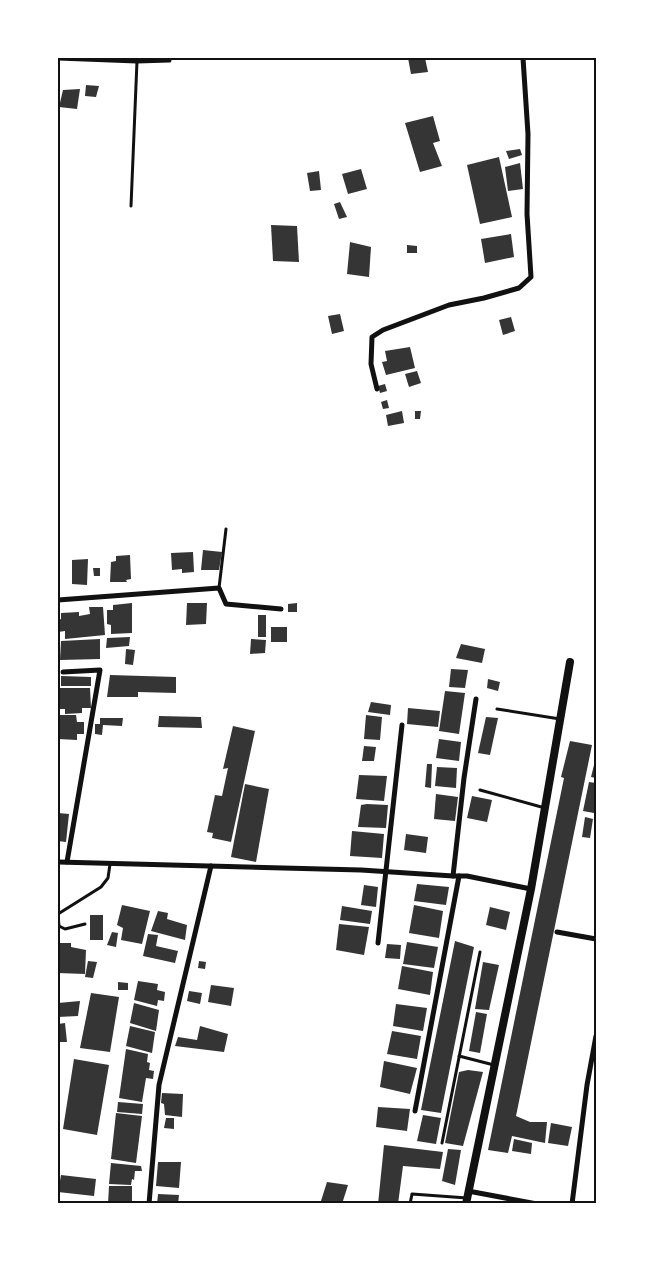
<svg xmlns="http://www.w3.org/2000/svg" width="654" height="1261" font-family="'Nunito Sans',sans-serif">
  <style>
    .building { fill: #353535 }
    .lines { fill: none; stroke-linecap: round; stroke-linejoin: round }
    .service { stroke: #111; stroke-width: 3 }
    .minor { stroke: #111; stroke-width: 5 }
    .tertiary { stroke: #111; stroke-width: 8 }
    .neatline { fill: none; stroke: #111; stroke-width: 2 }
  </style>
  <rect width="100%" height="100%" fill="#fff"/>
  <!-- building -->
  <g class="building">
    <polygon points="408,58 425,58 428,72 411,74"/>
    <polygon points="86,85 99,86 96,97 85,96"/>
    <polygon points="80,89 77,109 59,107 63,90"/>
    <polygon points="433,116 440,141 433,143 442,166 420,172 405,123"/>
    <polygon points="520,149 522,155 509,159 506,151"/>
    <polygon points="499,157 512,217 480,224 467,165"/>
    <polygon points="520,163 523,189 508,191 505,167"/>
    <polygon points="361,169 367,189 348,194 342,174"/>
    <polygon points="319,171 321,190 310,191 307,173"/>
    <polygon points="340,202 347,217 339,219 334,204"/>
    <polygon points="271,225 297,226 299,262 273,261"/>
    <polygon points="511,234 514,257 485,263 481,239"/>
    <polygon points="350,242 371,247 369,277 347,274"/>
    <polygon points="407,245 417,246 417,253 407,253"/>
    <polygon points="340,314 344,331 332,334 328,316"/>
    <polygon points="511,317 515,331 503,335 499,320"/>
    <polygon points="410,347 415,368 386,375 382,362 387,361 385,351"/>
    <polygon points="417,371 421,383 409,387 405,374"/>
    <polygon points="385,384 387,391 380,393 378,386"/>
    <polygon points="387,400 389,408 383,409 381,402"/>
    <polygon points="402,411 404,423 388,426 386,415"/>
    <polygon points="415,411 421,411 420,419 415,419"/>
    <polygon points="203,550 222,552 219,570 201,570"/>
    <polygon points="193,552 194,572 182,573 182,569 172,570 171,553"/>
    <polygon points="130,555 131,579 126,580 127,582 110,582 111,562 116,561 116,556"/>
    <polygon points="88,559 87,585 72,584 72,560"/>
    <polygon points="93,568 100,568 100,576 94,576"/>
    <polygon points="132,603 132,633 111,634 111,625 107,624 107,610 113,610 113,605"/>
    <polygon points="187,603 207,603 206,624 186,625"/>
    <polygon points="297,603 297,612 288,612 288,604"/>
    <polygon points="89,607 103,607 105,635 65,639 65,631 58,632 58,620 61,619 61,613 79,612 79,616 90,614"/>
    <rect x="258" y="615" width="8" height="22"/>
    <rect x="271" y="627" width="16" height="15"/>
    <polygon points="130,637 129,646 106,648 107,638"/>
    <polygon points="100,639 100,659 60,660 61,641"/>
    <polygon points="251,639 266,640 265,653 250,654"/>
    <polygon points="461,644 485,649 482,663 456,658"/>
    <polygon points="126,649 135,650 133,665 125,664"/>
    <polygon points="451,669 468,670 465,688 449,687"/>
    <polygon points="110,675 176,677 176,693 138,692 138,697 107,697"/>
    <polygon points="61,676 91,677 91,686 61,686"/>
    <polygon points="488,679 500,682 498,691 487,688"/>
    <polygon points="59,688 90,688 91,708 82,708 82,713 65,714 65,709 58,709"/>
    <polygon points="445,691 465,693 459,734 439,731"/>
    <polygon points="371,702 391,705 390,715 368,712"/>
    <polygon points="408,708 440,711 438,727 407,724"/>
    <polygon points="59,715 76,715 77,722 84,722 84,734 77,734 77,740 58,739"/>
    <polygon points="366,715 382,717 380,740 364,739"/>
    <polygon points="159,716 201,717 202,728 158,727"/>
    <polygon points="486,717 498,718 490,755 478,753"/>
    <polygon points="100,718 123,718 122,726 103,725 102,735 95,734 95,724 100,724"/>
    <polygon points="233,726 255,731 231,842 212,838 213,833 207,832 215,795 222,796 228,768 223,769"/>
    <polygon points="439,739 461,742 459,761 436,758"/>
    <polygon points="570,741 592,745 516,1116 530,1122 547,1122 545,1143 512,1136 508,1153 488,1150 564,778 561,777"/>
    <polygon points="364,746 376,747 374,761 362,761"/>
    <polygon points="596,757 596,778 591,777"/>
    <polygon points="427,764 432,764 431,788 425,787"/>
    <polygon points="437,767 457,768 456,788 435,786"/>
    <polygon points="359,775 387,776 384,801 356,799"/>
    <polygon points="589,782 596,783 596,817 595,816 594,813 583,811"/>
    <polygon points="245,784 269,789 256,862 231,857"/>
    <polygon points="436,794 458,797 455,821 434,819"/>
    <polygon points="472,796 492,800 487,822 467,818"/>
    <polygon points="367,804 388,805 386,828 358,827 361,805"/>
    <polygon points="58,813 69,814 66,842 58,841"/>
    <polygon points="585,817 593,819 590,838 582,837"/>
    <polygon points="352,831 384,834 382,858 350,856"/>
    <polygon points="406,834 428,837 426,853 404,850"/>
    <polygon points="417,884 449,887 446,905 414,901"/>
    <polygon points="364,885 378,887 376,907 361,905"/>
    <polygon points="122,905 150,911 142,944 121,940 123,928 117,925"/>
    <polygon points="414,905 443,911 439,938 409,933"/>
    <polygon points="342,906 372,911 370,924 340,920"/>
    <polygon points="490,907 510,912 506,930 486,925"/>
    <polygon points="158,911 168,913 167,919 187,925 185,940 151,931"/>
    <rect x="90" y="915" width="13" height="25"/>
    <polygon points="339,924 369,927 364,955 336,950"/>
    <polygon points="112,932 118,933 116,947 107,945"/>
    <polygon points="148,934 158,935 156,946 178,951 175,963 143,956"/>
    <polygon points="455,941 474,947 441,1113 421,1110"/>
    <polygon points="407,942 438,947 434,968 403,964"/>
    <polygon points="59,943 71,943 71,947 86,950 85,974 58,973 58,947"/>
    <polygon points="387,944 401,945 400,959 385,958"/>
    <polygon points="88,961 97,962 93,978 85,977"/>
    <polygon points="199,961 206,962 205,969 198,968"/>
    <polygon points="483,962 499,965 489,1010 475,1009"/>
    <polygon points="402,966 433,972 430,995 398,989"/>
    <polygon points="138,981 158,984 157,990 165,992 164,1001 158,1000 157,1006 134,1000"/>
    <polygon points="118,982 128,983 128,990 118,990"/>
    <polygon points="211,985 234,988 231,1006 208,1002"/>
    <polygon points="189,991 202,993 200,1004 187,1001"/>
    <polygon points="91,993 119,997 110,1052 80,1048"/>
    <polygon points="80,1001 78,1016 58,1017 58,1003"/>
    <polygon points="134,1003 159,1010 156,1031 130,1023"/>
    <polygon points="396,1004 427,1008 423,1031 393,1026"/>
    <polygon points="476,1012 487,1014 480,1053 469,1051"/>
    <polygon points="65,1023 67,1042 58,1042 58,1024"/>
    <polygon points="130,1026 155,1032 152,1053 126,1046"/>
    <polygon points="200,1026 228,1034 224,1052 175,1046 178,1037 197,1040"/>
    <polygon points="392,1031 421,1036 417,1059 387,1054"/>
    <polygon points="126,1049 148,1054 147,1062 150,1063 149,1070 154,1071 153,1079 146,1078 142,1102 119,1098"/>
    <polygon points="74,1059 109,1065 97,1135 63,1129"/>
    <polygon points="384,1061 417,1068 410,1094 380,1087"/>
    <polygon points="468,1070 483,1072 463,1146 445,1143 459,1072"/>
    <polygon points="162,1093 183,1094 182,1117 165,1115 164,1104 161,1103"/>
    <polygon points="118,1102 143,1104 142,1114 117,1112"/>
    <polygon points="378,1107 410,1109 407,1131 376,1127"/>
    <polygon points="116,1113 142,1116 136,1163 111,1159"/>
    <polygon points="423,1115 441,1118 436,1144 417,1141"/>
    <polygon points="166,1118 174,1118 174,1129 164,1128"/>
    <polygon points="551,1123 572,1127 568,1146 548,1143"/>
    <polygon points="514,1139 532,1143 531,1154 512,1151"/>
    <polygon points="384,1145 443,1152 440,1169 403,1166 398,1204 378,1204"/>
    <polygon points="448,1149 461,1150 455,1185 442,1181"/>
    <polygon points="158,1162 181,1162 179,1188 156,1186"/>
    <polygon points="111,1163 141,1166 142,1171 135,1171 134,1180 132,1179 131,1185 109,1184"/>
    <polygon points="61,1175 96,1179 94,1196 58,1192"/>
    <polygon points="327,1182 348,1185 342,1204 320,1204"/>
    <polygon points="109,1186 132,1186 132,1202 108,1204"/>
    <polygon points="158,1194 179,1195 178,1204 157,1204"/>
  </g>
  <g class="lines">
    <!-- service -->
    <g class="service">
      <polyline points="131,206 137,61"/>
      <polyline points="219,588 226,529"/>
      <polyline points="497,709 560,719"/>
      <polyline points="480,790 545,808"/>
      <polyline points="85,924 65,929 59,926 58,914 101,887 108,878 110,864"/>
      <polyline points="459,1056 494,1065"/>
      <polyline points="442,1143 480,952"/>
      <polyline points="410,1204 412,1194 467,1198"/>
    </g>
    <!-- minor -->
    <g class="minor">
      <polyline points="58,58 137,61 169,60"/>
      <polyline points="377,389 371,364 372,337 383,330 449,305 484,298 519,288 531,277 527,214 528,134 523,58"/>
      <polyline points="58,600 219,588 226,604 281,609"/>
      <polyline points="63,672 100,670 67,862"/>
      <polyline points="58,862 361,870 453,876 467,876 531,889"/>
      <polyline points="453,876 464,778 476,699"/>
      <polyline points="557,932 596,939"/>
      <polyline points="378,943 402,725"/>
      <polyline points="415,1111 459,876"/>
      <polyline points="468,1191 537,1204"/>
      <polyline points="149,1204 159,1085 211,866"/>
      <polyline points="572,1204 587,1085 596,1036"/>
    </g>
    <!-- tertiary -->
    <polyline class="tertiary" points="466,1204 531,889 570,662"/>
  </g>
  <!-- border -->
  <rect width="654" height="1261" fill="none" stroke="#ffffff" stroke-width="118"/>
  <rect x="59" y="59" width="536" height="1143" class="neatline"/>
</svg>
